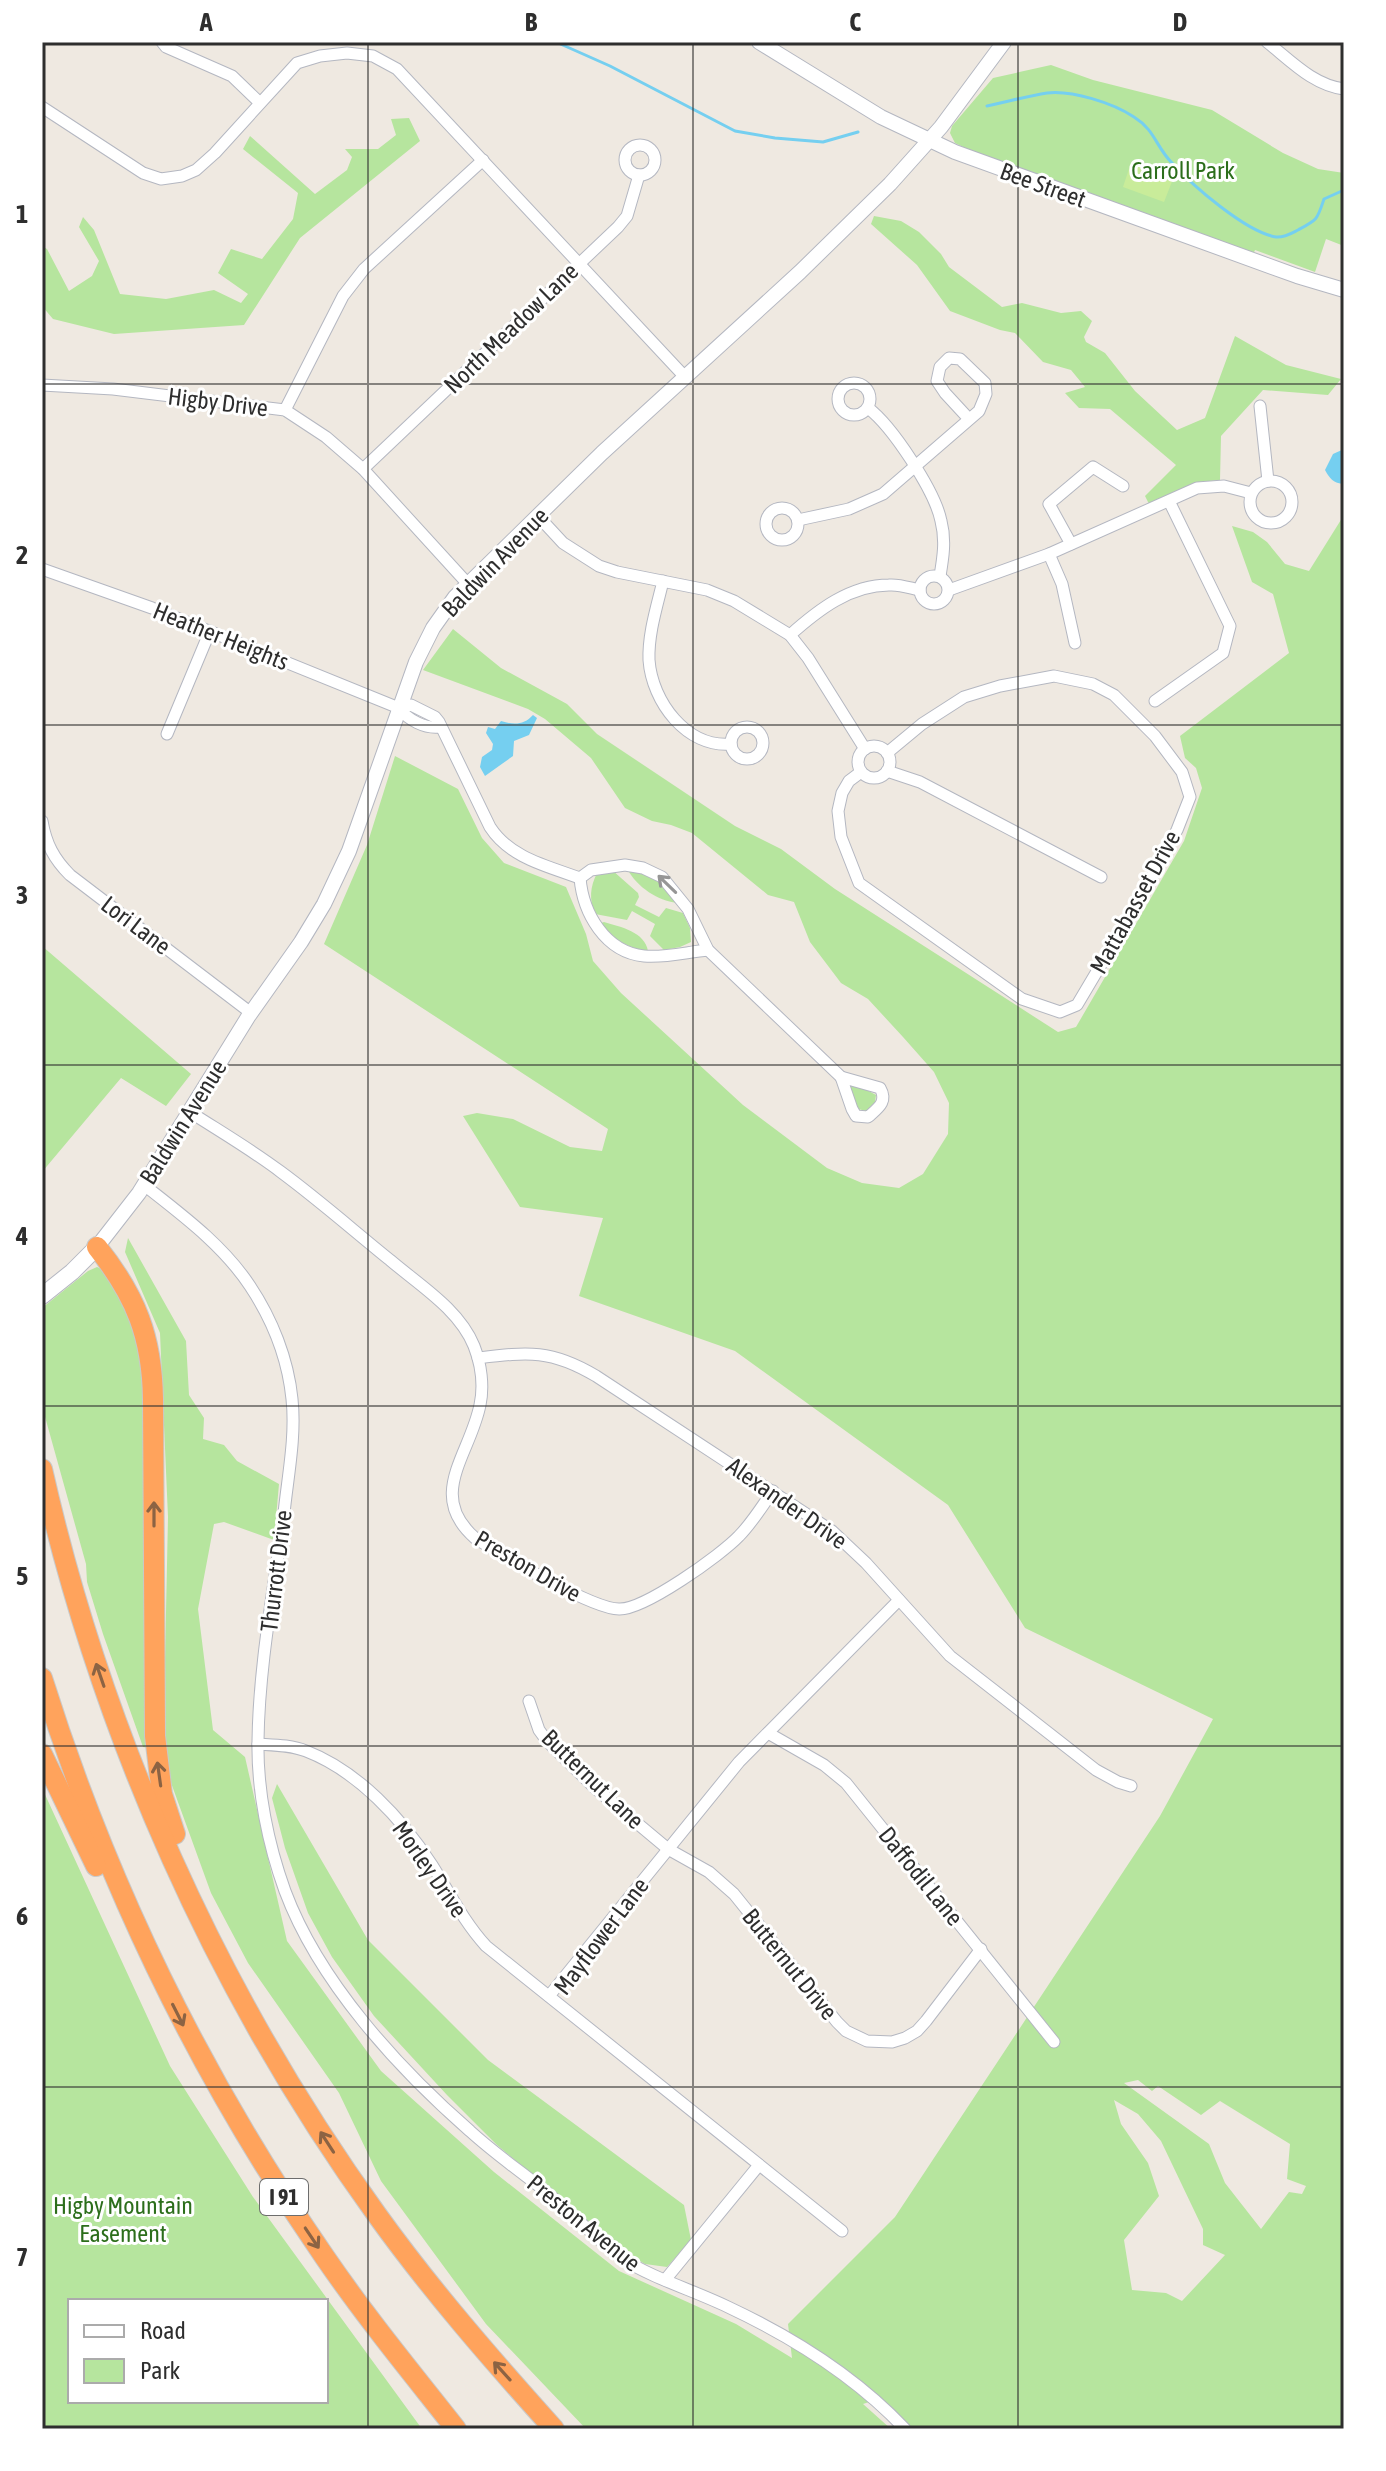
<svg xmlns="http://www.w3.org/2000/svg" width="1386" height="2471" font-family="'Asap Condensed',sans-serif">
  <style>
    .green { fill: #b6e59e; fill-rule: evenodd }
    .pitch { fill: #c9ec9a }
    .water { fill: #75cff0 }
    .lines { fill: none; stroke-linecap: round; stroke-linejoin: round }
    .stream { stroke: #75cff0; stroke-width: 3 }
    .minor-casing { stroke: #b4b7c1; stroke-width: 13 }
    .tertiary-casing { stroke: #b4b7c1; stroke-width: 16 }
    .secondary-casing { stroke: #b4b7c1; stroke-width: 18 }
    .motorway-casing { stroke: #c9c9c9; stroke-width: 22 }
    .minor { stroke: #fff; stroke-width: 11 }
    .tertiary { stroke: #fff; stroke-width: 14 }
    .secondary { stroke: #fff; stroke-width: 16 }
    .motorway { stroke: #ffa35c; stroke-width: 20 }
    .oneway { stroke: #969696 }
    .oneway2 { stroke: #8c6343 }
    .grid { fill: none; stroke: #2e2e2e; stroke-width: 2; stroke-opacity: 0.55 }
    .labels { text-anchor: middle; dominant-baseline: central; stroke-width: 6; stroke-linejoin: round; paint-order: stroke }
    .shield { fill: #fff; stroke: #6d6d6d; stroke-width: 2 }
    .shield-label { font-size: 22px; font-weight: bold; fill: #2e2e2e }
    .park-label { font-size: 24px; fill: #2c6e1b; stroke: #fff }
    .street-label { font-size: 24px; fill: #2e2e2e; stroke: #fff }
    .neatline { fill: none; stroke: #2e2e2e; stroke-width: 3 }
    .grid-label { font-size: 26px; text-anchor: middle; font-weight: bold; fill: #2e2e2e }
  </style>
  <rect width="100%" height="100%" fill="#efe9e1"/>
  <!-- green -->
  <g class="green">
    <polygon points="1051,65 1093,80 1212,110 1283,153 1318,169 1344,173 1344,246 1326,239 1315,272 1255,250 1250,262 1066,197 955,143 950,133 952,126 993,78"/>
    <polygon points="409,118 420,141 300,238 244,325 114,334 53,319 42,306 42,246 47,249 69,291 92,276 99,261 79,227 83,217 94,230 120,294 166,299 214,290 241,303 248,294 218,273 231,249 262,259 293,219 298,193 243,149 250,136 315,194 347,170 352,157 345,149 378,149 396,135 391,119"/>
    <polygon points="874,216 901,221 919,232 941,254 949,267 1002,307 1022,303 1061,313 1081,311 1092,321 1084,337 1086,342 1105,353 1135,391 1177,430 1205,418 1235,336 1286,365 1341,379 1328,395 1263,390 1221,436 1220,480 1199,482 1149,504 1145,496 1176,465 1110,409 1079,408 1065,393 1085,387 1071,370 1043,362 1015,333 1000,330 950,311 917,265 871,224"/>
    <path d="M1344,515v1914h-432l-31,-31 -18,6 28,25h-305l-100,-105 -105,-143 -42,-88 -91,-130 -37,-70 -45,-124 -1,-109 3,-143 -8,-184 -35,-81 3,-14 58,103 3,54 15,23 -1,21 21,6 13,16 42,23 -5,56 -50,-18 -10,2 -16,85 15,121 32,27 42,184 94,130 113,101 125,99 117,53 56,34 -4,-34 107,-107 265,-401 53,-97 -188,-91 -77,-123 -213,-154 -156,-55 24,-78 -83,-11 -57,-91 14,-3 36,6 57,28 32,4 6,-22 -284,-185 43,-99 28,-89 63,33 24,49 22,25 62,24 20,47 7,27 28,32 122,112 84,63 35,15 37,5 24,-14 25,-40 1,-31 -15,-31 -31,-35 -35,-38 -27,-16 -31,-41 -16,-40 -26,-7 -76,-62 -21,-8 -19,-4 -27,-13 -34,-50 -46,-39 -17,-10 -105,-39 30,-41 48,39 66,36 30,30 138,92 46,23 54,40 223,143 18,-5 108,-186 18,-53 -6,-20 -11,-10 -5,-22 109,-83 -16,-59 -21,-12 -20,-56 21,6 14,10 18,22 24,7zM1138,2080l14,11 6,-5 43,29 19,-14 70,43 -3,35 19,7 -4,8 -13,-2 -28,37 -36,-46 -16,-39 -85,-61zM1114,2100l24,14 23,27 42,88v16l22,10 -43,46 -16,-8 -34,-3 -8,-50 35,-44 -11,-33 -27,-39z"/>
    <path d="M612,870l26,23 1,4 -4,8 24,12 7,-9 17,5 7,15 1,14 -11,5 -16,3 -14,-14 5,-12 -23,-13 -5,9 -32,-6c-6,-15 -5,-27 2,-41z"/>
    <path d="M628,870c23,5 37,14 50,33 -20,-2 -41,-16 -50,-33z"/>
    <path d="M604,922c17,5 41,10 44,29 -20,-3 -35,-11 -47,-28z"/>
    <polygon points="42,946 191,1074 166,1106 121,1078 42,1172"/>
    <polygon points="854,1083 876,1095 875,1102 866,1111 858,1109 847,1085"/>
    <polygon points="97,1267 104,1270 135,1326 144,1389 143,1505 146,1507 149,1748 143,1747 103,1634 87,1582 86,1564 42,1406 42,1308 88,1271"/>
    <polygon points="277,1784 368,1940 488,2060 684,2205 691,2240 667,2267 645,2264 624,2252 497,2145 447,2095 374,2016 332,1957 308,1913 285,1848 272,1798"/>
    <path d="M42,1788l128,278 83,131 169,232h-380zM70,2301h256v100h-256z"/>
  </g>
  <!-- pitch -->
  <polygon class="pitch" points="1131,163 1173,179 1164,202 1123,187"/>
  <!-- water -->
  <g class="water">
    <path d="M1344,449v35c-11,-1 -14,-5 -19,-14l8,-16z"/>
    <path d="M533,715l4,3 -8,17 -15,6 -1,15 -28,20 -5,-9 2,-10 10,-7 1,-6 -7,-11 2,-6 7,2 6,-8c13,4 23,4 32,-6z"/>
  </g>
  <g class="lines">
    <!-- stream -->
    <g class="stream">
      <polyline points="556,42 610,66 735,131 775,138 823,142 858,132"/>
      <path d="M987,106c20,-4 40,-10 60,-13 25,-3 66,10 87,24 21,13 22,30 38,46 21,23 74,69 104,74 8,1 16,-4 22,-7 20,-11 19,-10 26,-31l20,-9"/>
    </g>
    <!-- minor casing -->
    <g class="minor-casing">
      <g id="minor">
        <polyline points="162,42 166,47 232,76 260,103"/>
        <path d="M1267,42c24,19 46,43 77,47"/>
        <polyline points="42,107 143,173 161,179 182,176 196,170 215,153 297,63 320,56 347,53 373,56 397,69 685,377"/>
        <circle cx="640" cy="160" r="15"/>
        <circle cx="854" cy="399" r="16"/>
        <polyline points="42,385 113,389 285,410 326,437 363,469 467,583"/>
        <polyline points="1260,406 1268,481"/>
        <path d="M868,408c24,18 67,83 73,113 5,19 2,37 -1,55"/>
        <polyline points="285,410 343,296 364,269 483,160"/>
        <polyline points="363,469 618,227 627,216 639,175"/>
        <circle cx="1271" cy="502" r="21"/>
        <circle cx="782" cy="524" r="16"/>
        <polyline points="538,516 563,543 599,566 617,572 707,590 734,601 790,635 808,658 865,749"/>
        <polyline points="798,520 849,509 883,494 979,411 986,394 985,383 960,359 949,358 940,367 937,381 945,393 969,419"/>
        <polyline points="1071,544 1049,504 1093,467 1123,486"/>
        <polyline points="1049,554 1062,584 1075,643"/>
        <path d="M42,569l110,39 247,100c9,12 26,21 41,19"/>
        <circle cx="934" cy="590" r="14"/>
        <path d="M663,581c-6,25 -15,53 -14,79 3,42 38,88 82,84"/>
        <polyline points="949,590 1049,554 1197,488 1224,486 1251,493"/>
        <path d="M790,635c28,-25 60,-50 99,-50 10,-1 21,3 31,5"/>
        <polyline points="1155,701 1223,653 1230,626 1169,501"/>
        <path d="M399,708l12,-3 24,12 4,5 51,105c20,31 57,39 90,51"/>
        <circle cx="747" cy="743" r="16"/>
        <polyline points="167,734 210,631"/>
        <circle cx="874" cy="762" r="16"/>
        <polyline points="887,771 920,782 1101,877"/>
        <polyline points="861,772 849,781 842,793 838,811 841,837 859,883 1022,999 1060,1012 1077,1005 1137,904 1177,830 1190,797 1182,772 1155,736 1114,695 1093,684 1054,676 1000,686 964,697 922,724 887,753"/>
        <path d="M42,821c4,23 12,38 28,54l181,138"/>
        <polyline points="580,878 591,870 625,865 643,868 662,877 688,909 708,950 841,1077"/>
        <path d="M580,878c3,35 25,74 64,78 21,2 43,-4 64,-6"/>
        <path d="M841,1077l39,11c8,14 -2,20 -12,29l-12,-1 -4,-7z"/>
        <path d="M190,1112c31,20 62,38 91,60 38,28 73,59 109,88 29,25 69,49 84,86 7,18 10,40 6,59 -10,50 -54,90 -5,133 27,17 117,71 144,71 25,1 102,-54 120,-73 13,-13 23,-30 34,-45"/>
        <path d="M144,1185c38,30 79,60 106,101 22,33 38,73 42,113 4,37 -4,76 -8,114 -10,75 -25,152 -26,228 -1,49 10,103 27,150 34,91 113,177 185,240 24,22 50,40 75,60 26,22 50,46 76,67 33,21 72,32 107,49 64,30 128,70 177,122"/>
        <path d="M478,1358c50,-6 73,-9 118,18l236,155 34,32 84,93 146,114 22,12 13,4"/>
        <polyline points="529,1701 539,1730 547,1741 595,1788 668,1849 709,1872 734,1894 837,2022 846,2031 867,2041 892,2042 905,2038 917,2031 926,2021 981,1949"/>
        <polyline points="768,1733 824,1765 846,1783 1054,2042"/>
        <path d="M258,1744c16,1 33,1 48,7 52,20 96,68 126,114 17,27 32,57 54,81l356,285"/>
        <polyline points="549,1996 739,1762 899,1600"/>
        <polyline points="665,2280 759,2165"/>
      </g>
    </g>
    <!-- tertiary casing -->
    <g class="tertiary-casing">
      <g id="tertiary">
        <polyline points="759,42 881,117 955,152 1297,276 1344,290"/>
        <polyline points="97,1247 139,1193 248,1017 301,942 324,904 349,851 416,662 433,628 455,597 602,453 800,272 890,184 941,127 1004,42"/>
      </g>
    </g>
    <!-- secondary casing -->
    <g class="secondary-casing">
      <polyline id="secondary" points="42,1296 72,1272 97,1247"/>
    </g>
    <!-- motorway casing -->
    <g class="motorway-casing">
      <g id="motorway">
        <path d="M97,1247c39,49 55,90 56,152l2,337 7,58 13,40"/>
        <path d="M42,1469c60,266 175,525 335,746 54,75 115,145 177,214"/>
        <path d="M42,1678c65,207 159,400 282,578 41,60 87,116 132,173"/>
        <polyline points="42,1754 96,1866"/>
      </g>
    </g>
    <!-- minor -->
    <use href="#minor" class="minor"/>
    <!-- tertiary -->
    <use href="#tertiary" class="tertiary"/>
    <!-- secondary -->
    <use href="#secondary" class="secondary"/>
    <!-- motorway -->
    <use href="#motorway" class="motorway"/>
  </g>
  <!-- one-way arrows -->
  <defs><path id="oneway-shaft" d="M-6 0H5M1.5-3L5.5 0L1.5 3" fill="none" stroke-width="1.6" stroke-linecap="round" stroke-linejoin="round" transform="scale(2)"/></defs>
  <use class="oneway" href="#oneway-shaft" transform="translate(667 884) rotate(-136)"/>
  <g class="oneway2">
    <use href="#oneway-shaft" transform="translate(154 1514) rotate(-90)"/>
    <use href="#oneway-shaft" transform="translate(100 1675) rotate(-109)"/>
    <use href="#oneway-shaft" transform="translate(159 1774) rotate(-98)"/>
    <use href="#oneway-shaft" transform="translate(178 2015) rotate(63)"/>
    <use href="#oneway-shaft" transform="translate(327 2142) rotate(-123)"/>
    <use href="#oneway-shaft" transform="translate(312 2238) rotate(56)"/>
    <use href="#oneway-shaft" transform="translate(502 2371) rotate(-132)"/>
  </g>
  <!-- grid -->
  <path class="grid" d="M368,42v2387M693,42v2387M1018,42v2387M42,384h1302M42,725h1302M42,1065h1302M42,1406h1302M42,1746h1302M42,2087h1302"/>
  <g class="labels">
    <!-- shield labels -->
    <rect class="shield" x="260" y="2179" width="48" height="36" rx="6"/>
    <g class="shield-label">
      <text x="284" y="2197">I 91</text>
    </g>
    <!-- park labels -->
    <g class="park-label">
      <text x="1183" y="170">Carroll Park</text>
      <text x="123" y="2205">Higby Mountain<tspan x="123" dy="28">Easement</tspan></text>
    </g>
    <!-- street labels -->
    <g class="street-label">
      <text transform="translate(1043 185) rotate(20)">Bee Street</text>
      <text transform="translate(511 328) rotate(-44)">North Meadow Lane</text>
      <text transform="translate(218 402) rotate(7)">Higby Drive</text>
      <text transform="translate(495 562) rotate(-46)">Baldwin Avenue</text>
      <text transform="translate(221 636) rotate(22)">Heather Heights</text>
      <text transform="translate(1135 902) rotate(-61)">Mattabasset Drive</text>
      <text transform="translate(136 925) rotate(37)">Lori Lane</text>
      <text transform="translate(183 1122) rotate(-58)">Baldwin Avenue</text>
      <text transform="translate(787 1503) rotate(35)">Alexander Drive</text>
      <text transform="translate(528 1566) rotate(30)">Preston Drive</text>
      <text transform="translate(276 1571) rotate(-83)">Thurrott Drive</text>
      <text transform="translate(593 1779) rotate(44)">Butternut Lane</text>
      <text transform="translate(430 1869) rotate(55)">Morley Drive</text>
      <text transform="translate(921 1876) rotate(51)">Daffodil Lane</text>
      <text transform="translate(601 1936) rotate(-53)">Mayflower Lane</text>
      <text transform="translate(790 1964) rotate(51)">Butternut Drive</text>
      <text transform="translate(584 2223) rotate(39)">Preston Avenue</text>
    </g>
  </g>
  <!-- border -->
  <rect width="1386" height="2471" fill="none" stroke="#ffffff" stroke-width="88"/>
  <!-- legend -->
  <rect x="68" y="2299" width="260" height="104" fill="#ffffff" stroke="#ababab" stroke-width="2"/>
  <rect x="84" y="2325" width="40" height="12" fill="#ffffff" stroke="#ababab" stroke-width="2"/>
  <text x="140" y="2339" font-size="24" fill="#2e2e2e">Road</text>
  <rect x="84" y="2359" width="40" height="24" fill="#b6e59e" stroke="#ababab" stroke-width="2"/>
  <text x="140" y="2379" font-size="24" fill="#2e2e2e">Park</text>
  <rect x="44" y="44" width="1298" height="2383" class="neatline"/>
  <g class="grid-label">
    <text x="206" y="31">A</text>
    <text x="531" y="31">B</text>
    <text x="855" y="31">C</text>
    <text x="1180" y="31">D</text>
    <text x="22" y="223">1</text>
    <text x="22" y="564">2</text>
    <text x="22" y="904">3</text>
    <text x="22" y="1245">4</text>
    <text x="22" y="1585">5</text>
    <text x="22" y="1925">6</text>
    <text x="22" y="2266">7</text>
  </g>
</svg>
